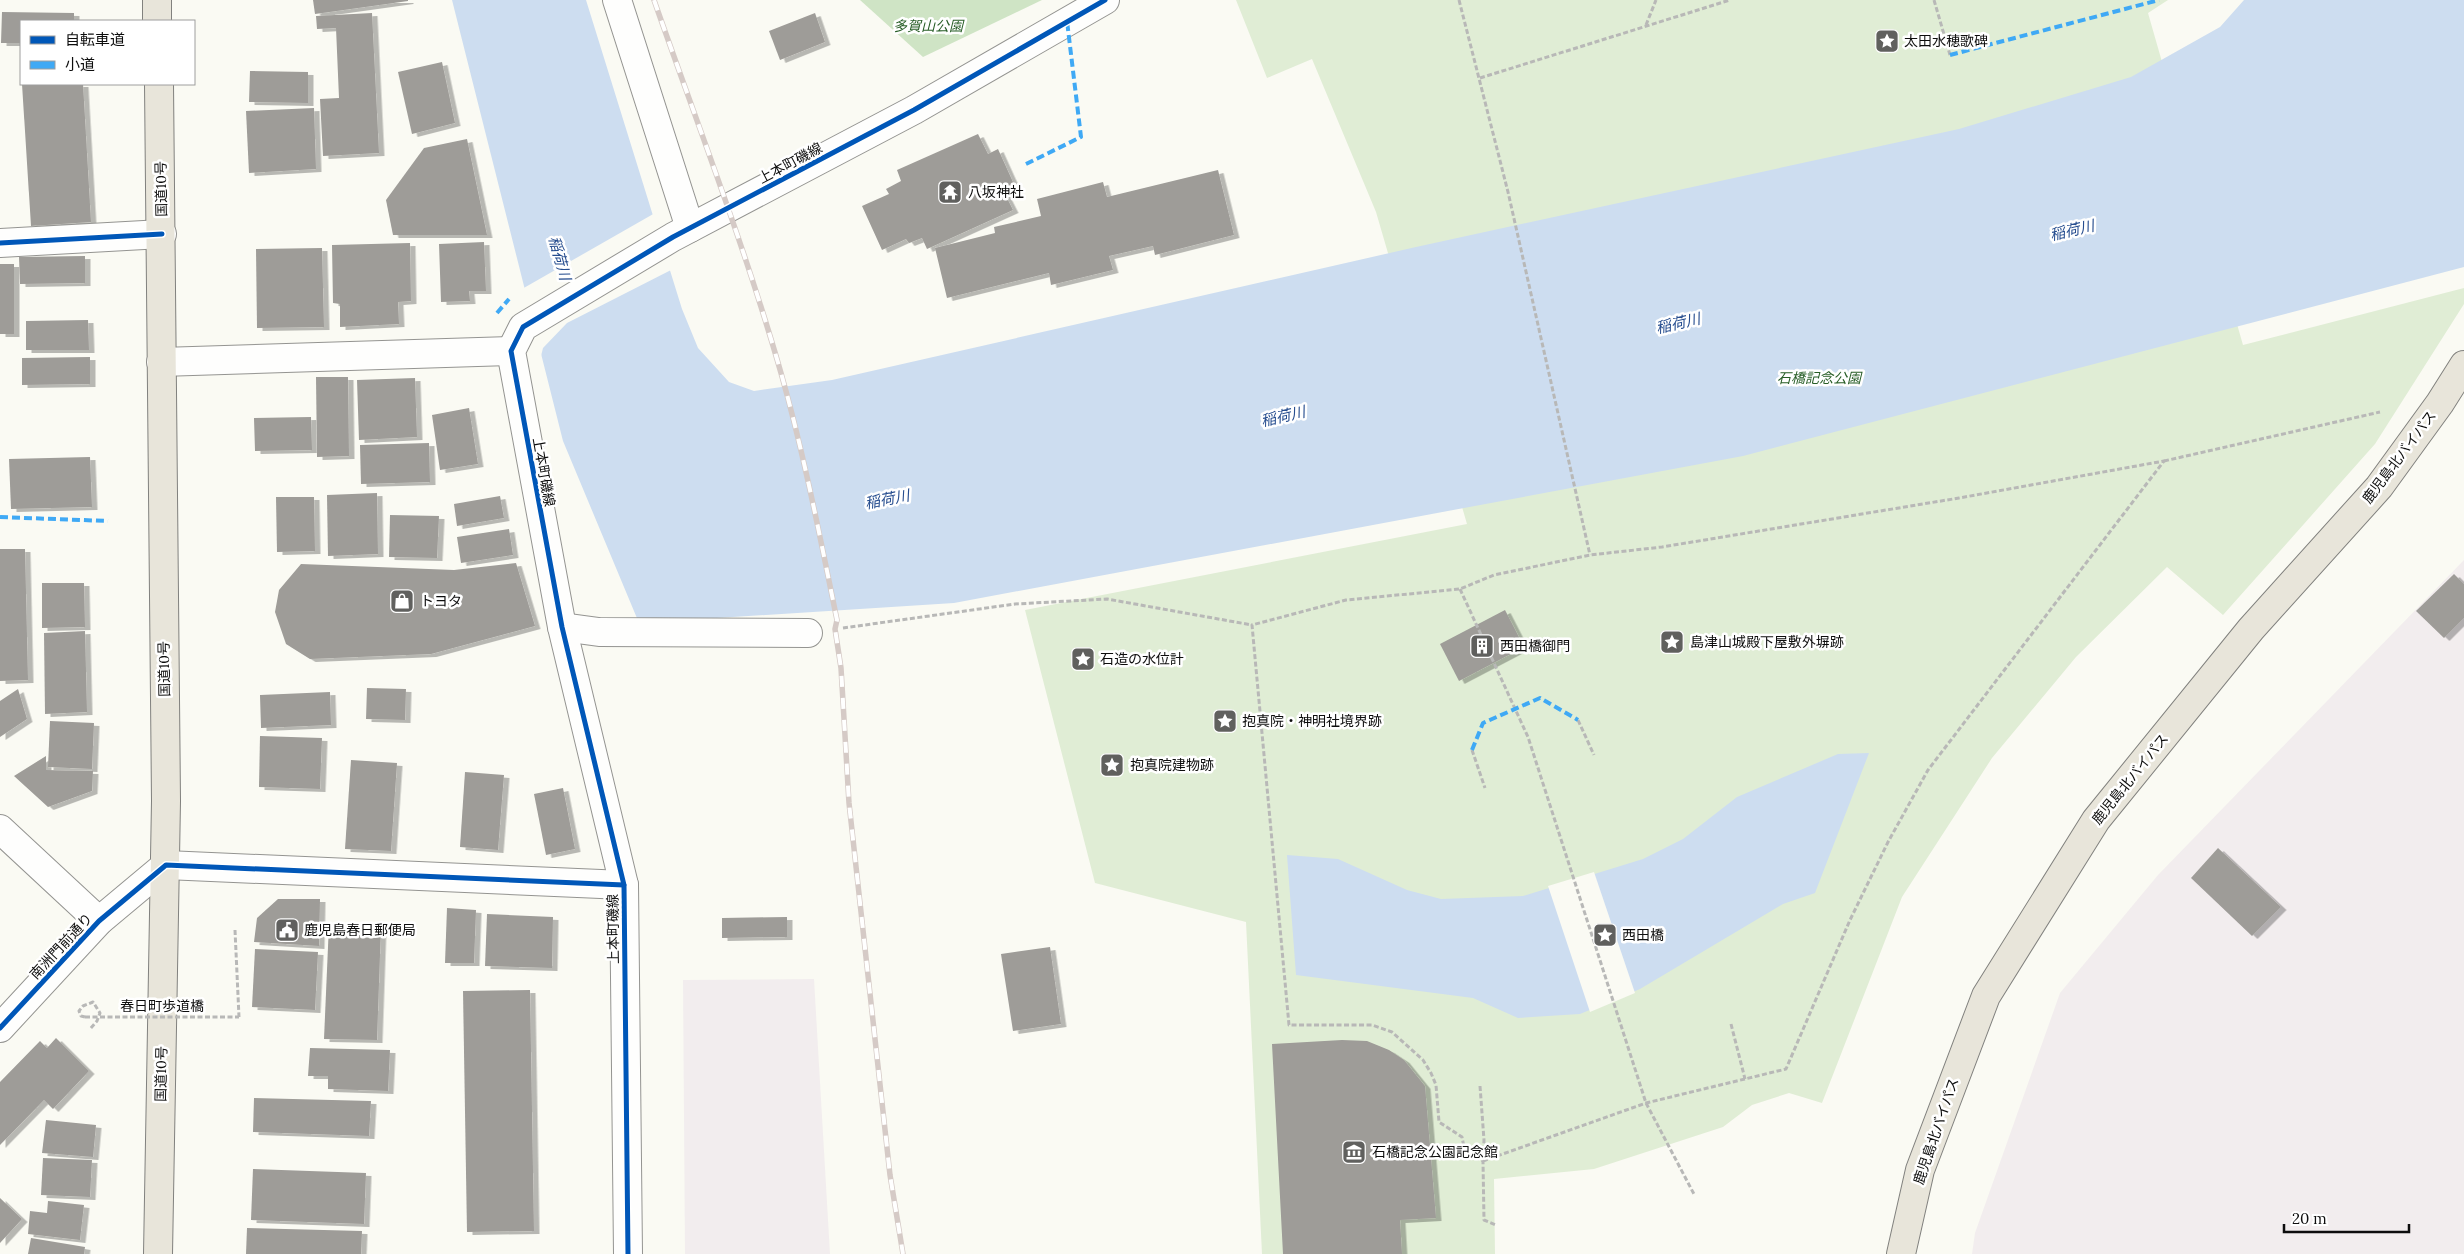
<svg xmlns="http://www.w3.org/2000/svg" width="2464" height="1254" font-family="Lora,'Noto Sans JP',serif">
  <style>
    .industrial { fill: #f2edee }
    .green { fill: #e0edd5 }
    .forest { fill: #cfe4c5 }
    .water { fill: #cdddf0 }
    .pier { fill: #fafaf3 }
    .building { fill: #9e9c98; filter: url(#shadow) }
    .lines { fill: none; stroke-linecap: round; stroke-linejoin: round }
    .minor-casing { stroke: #949491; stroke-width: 30 }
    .tertiary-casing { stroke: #949491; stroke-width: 30 }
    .trunk-casing { stroke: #81817e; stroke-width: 30 }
    .path { stroke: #b8b8b7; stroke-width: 3; stroke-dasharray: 5 2.5; stroke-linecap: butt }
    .minor { stroke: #fefefd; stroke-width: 28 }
    .tertiary { stroke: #fefefd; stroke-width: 28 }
    .trunk { stroke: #e8e5da; stroke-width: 28 }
    .rail-casing { stroke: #d5cac6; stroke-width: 5.5 }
    .rail { stroke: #fff; stroke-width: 4; stroke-dasharray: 11; stroke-linecap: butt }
    .path-bridge { stroke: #b8b8b7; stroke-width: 3; stroke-dasharray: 5 2.5; stroke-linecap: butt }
    .quiet { stroke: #3fa9f5; stroke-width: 4; stroke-dasharray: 8 4; stroke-linecap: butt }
    .cycleway-casing { stroke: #fff; stroke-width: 8 }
    .cycleway { stroke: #0057b8; stroke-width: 5 }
    .labels { text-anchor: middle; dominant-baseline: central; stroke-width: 5; stroke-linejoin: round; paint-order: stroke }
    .park-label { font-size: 14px; font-style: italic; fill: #275d26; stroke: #fff }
    .poi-label { font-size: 14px; fill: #0d0d0d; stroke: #fff; text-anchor: start }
    .street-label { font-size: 14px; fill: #0d0d0d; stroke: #fff }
    .water-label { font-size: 15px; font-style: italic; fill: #264d8f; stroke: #fff }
  </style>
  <defs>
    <filter id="shadow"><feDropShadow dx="5.5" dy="3" stdDeviation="0" flood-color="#0004"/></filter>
  </defs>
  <rect width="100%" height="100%" fill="#fafaf3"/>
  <!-- industrial -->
  <g class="industrial">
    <polygon points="2464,560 2464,1254 1972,1254 1975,1233 2060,993 2158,875"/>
    <polygon points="814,979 830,1254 685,1254 683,980"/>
  </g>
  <!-- green -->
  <polygon class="green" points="1236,0 2168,0 2148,13 2243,345 2464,288 2464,304 2375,444 2223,615 2167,567 2076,657 1992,758 1902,897 1822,1103 1789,1093 1752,1105 1723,1127 1594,1169 1494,1179 1495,1254 1262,1254 1246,922 1095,883 1025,610 1467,524 1376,212 1312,59 1267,78"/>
  <!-- forest -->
  <polygon class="forest" points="860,0 1042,0 923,57"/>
  <!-- water -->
  <g class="water">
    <polygon points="452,0 586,0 682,309 698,348 729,382 754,391 832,380 1416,247 1959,129 2131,77 2220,27 2244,0 2464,0 2464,267 1743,456 954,603 639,623 563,441"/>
    <polygon points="1869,753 1815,893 1783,904 1640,989 1580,1014 1518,1018 1473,998 1296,975 1287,855 1338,859 1407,890 1441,899 1523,896 1643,859 1683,839 1737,797 1838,754"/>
  </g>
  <!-- pier -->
  <g class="pier">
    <polygon points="655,213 673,269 567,323 543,348 540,360 522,289"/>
    <polygon points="1594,872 1635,993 1590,1012 1548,886"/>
  </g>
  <!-- building -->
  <g class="building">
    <polygon points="313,0 408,0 408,1 315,14"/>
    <polygon points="2,12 74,13 74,21 21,21 21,43 1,43"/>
    <polygon points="372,13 379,153 323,156 320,99 339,98 336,28 317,29 316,16"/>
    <polygon points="815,13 825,42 780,60 769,31"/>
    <polygon points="442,62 455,123 412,134 398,72"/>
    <polygon points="250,71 308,72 308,103 249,102"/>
    <polygon points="22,84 83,84 91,222 31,226"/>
    <polygon points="314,108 316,169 249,173 246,111"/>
    <polygon points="978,134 988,154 998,149 1017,191 1006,196 1013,210 927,249 922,238 909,243 906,239 882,250 862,206 889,194 886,189 901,181 897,170"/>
    <polygon points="467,139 487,235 393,235 386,200 424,148"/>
    <polygon points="1218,170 1234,235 1155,255 1153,246 1109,256 1113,270 1051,285 1049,273 947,298 935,248 995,233 994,227 1041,216 1037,199 1103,182 1107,197"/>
    <polygon points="484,242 486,291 469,291 470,301 441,302 439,244"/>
    <polygon points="410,243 411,301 398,302 399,324 340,327 340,304 333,303 332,245"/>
    <polygon points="322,248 324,327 257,328 256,249"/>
    <polygon points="85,256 85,283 20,284 19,257"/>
    <rect x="0" y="264" width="14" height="70"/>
    <polygon points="88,320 89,350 26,350 26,321"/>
    <polygon points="90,357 90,384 22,385 22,358"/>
    <polygon points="316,377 348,377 349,456 317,457"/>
    <polygon points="415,378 417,437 359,440 357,380"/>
    <polygon points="469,408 478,464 440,470 432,415"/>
    <polygon points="311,417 312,450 255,451 254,418"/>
    <polygon points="429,443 430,482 361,484 360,445"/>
    <polygon points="90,457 92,507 11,509 9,459"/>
    <polygon points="377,493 378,554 328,556 327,495"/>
    <polygon points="500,496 504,518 457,526 454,504"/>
    <polygon points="276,497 314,497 315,551 277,552"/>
    <polygon points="390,515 439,516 437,558 389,557"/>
    <polygon points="509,529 513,555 461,563 457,537"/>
    <polygon points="0,549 25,549 28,680 0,681"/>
    <polygon points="516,563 535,626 431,654 310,659 286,644 275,612 279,590 301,564 454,570"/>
    <polygon points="2454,574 2464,584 2464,618 2444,638 2416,611"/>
    <polygon points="42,583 84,583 85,627 42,628"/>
    <polygon points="1505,610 1524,647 1459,681 1440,644"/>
    <polygon points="85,631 87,712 45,714 44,633"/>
    <polygon points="367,688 406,689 405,720 366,719"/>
    <polygon points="18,689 27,719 0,737 0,701"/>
    <polygon points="330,692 331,725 261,728 260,695"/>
    <polygon points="50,721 94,723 92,769 48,767"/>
    <polygon points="260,736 322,738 320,789 259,787"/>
    <polygon points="46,756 46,770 93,771 92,791 48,807 14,776"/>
    <polygon points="351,760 397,763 391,851 345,849"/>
    <polygon points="465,772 504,775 498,850 460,847"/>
    <polygon points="563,788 575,849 546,855 534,794"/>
    <polygon points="2218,848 2281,907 2252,936 2191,878"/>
    <polygon points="278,899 320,899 319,946 254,942 257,918"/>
    <polygon points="447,908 476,910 474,963 445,963"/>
    <polygon points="487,914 553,917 552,968 485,966"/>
    <polygon points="787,917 787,937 722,938 722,918"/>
    <polygon points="329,924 381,926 377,1040 324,1039"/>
    <polygon points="1050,947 1061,1024 1013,1031 1001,954"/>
    <polygon points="255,949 318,952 315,1010 252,1007"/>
    <polygon points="530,990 534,1231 467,1232 463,991"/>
    <polygon points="56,1038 89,1071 53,1109 44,1100 0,1145 0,1082 40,1041 47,1048"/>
    <polygon points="1342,1040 1367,1041 1389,1050 1404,1060 1425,1086 1436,1218 1400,1220 1402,1254 1283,1254 1272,1044"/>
    <polygon points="310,1048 390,1050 388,1091 328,1089 328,1076 308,1076"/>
    <polygon points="254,1098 371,1101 369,1136 253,1132"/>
    <polygon points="46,1120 96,1125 93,1157 42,1153"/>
    <polygon points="43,1158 92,1160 90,1197 41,1195"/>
    <polygon points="253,1169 366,1173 364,1224 251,1220"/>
    <polygon points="0,1198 22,1219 0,1243"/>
    <polygon points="48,1201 84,1205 80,1240 28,1234 30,1211 47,1213"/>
    <polygon points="247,1228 362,1231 361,1254 246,1254"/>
    <polygon points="31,1238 85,1247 84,1254 28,1254"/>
  </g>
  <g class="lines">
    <!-- minor casing -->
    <g class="minor-casing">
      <g id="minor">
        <polyline points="617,0 690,228"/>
        <polyline points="0,243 162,234"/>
        <polyline points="161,362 511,351"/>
        <polyline points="562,627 599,632 808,633"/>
        <polyline points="166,865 624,885"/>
      </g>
    </g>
    <!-- tertiary casing -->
    <g class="tertiary-casing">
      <g id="tertiary">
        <polyline points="0,829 99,921"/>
        <polyline points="0,1028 99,921 166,865"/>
        <polyline points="628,1254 624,885 562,627 511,351 523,327 673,237 914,110 1105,0"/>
      </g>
    </g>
    <!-- trunk casing -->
    <g class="trunk-casing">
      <g id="trunk">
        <polyline points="157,0 157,21"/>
        <polyline points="158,1254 166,801 159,84"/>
        <polyline points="1901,1254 1920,1170 1986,996 2096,820 2251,629 2379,487 2440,403 2464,365"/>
      </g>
    </g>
    <!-- path -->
    <g class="path">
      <polyline points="1459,0 1508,192 1590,555"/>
      <polyline points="1934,0 1950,55"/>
      <polyline points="1646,25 1656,0"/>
      <polyline points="1480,78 1730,0"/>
      <polyline points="2164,461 2380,412"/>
      <polyline points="1460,589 1528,737 1646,1103 1695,1196"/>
      <polyline points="843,628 1015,604 1107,599 1252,625"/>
      <polyline points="1578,720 1594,755"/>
      <polyline points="1472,750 1485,788"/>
      <polyline points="235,930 239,1017"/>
      <polyline points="85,1017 81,1016 79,1011 83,1006 93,1002 100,1013 97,1021 90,1029"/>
      <polyline points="1731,1024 1745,1079"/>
      <polyline points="1480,1086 1484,1140 1483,1161 1646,1103 1786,1069 1850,920 1888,842 1928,770 2164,461 1959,498 1662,547 1590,555 1494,575 1460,589 1346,600 1252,625 1289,1025 1372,1025 1392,1032 1423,1060 1431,1073 1436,1085 1439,1122 1462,1137 1465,1152 1483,1161 1484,1220 1496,1225"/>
    </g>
    <!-- minor -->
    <use href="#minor" class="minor"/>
    <!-- tertiary -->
    <use href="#tertiary" class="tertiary"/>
    <!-- trunk -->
    <use href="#trunk" class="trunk"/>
    <!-- rail casing -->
    <g class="rail-casing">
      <path id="rail" d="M654,0c43,123 91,247 127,373 23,81 39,164 56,247l-2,9 6,39 8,135 41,372 13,79"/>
    </g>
    <!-- rail -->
    <use href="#rail" class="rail"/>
    <!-- path-bridge -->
    <polyline class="path-bridge" points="85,1017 239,1017"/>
    <!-- quiet -->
    <g class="quiet">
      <polyline points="1950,55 2159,0"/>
      <polyline points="1026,164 1081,137 1067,21"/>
      <polyline points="497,313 509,299"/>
      <polyline points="0,517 108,521"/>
      <polyline points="1472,750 1483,723 1540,698 1578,720"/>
    </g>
    <!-- cycleway casing -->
    <g class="cycleway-casing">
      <g id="cycleway">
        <polyline points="0,243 162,234"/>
        <polyline points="0,1028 99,921 166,865 624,885"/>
        <polyline points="628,1254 624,885 562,627 511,351 523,327 673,237 914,110 1105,0"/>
      </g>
    </g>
    <!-- cycleway -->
    <use href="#cycleway" class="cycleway"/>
  </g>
  <!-- icons -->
  <defs>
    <g id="sight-square" transform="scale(1.25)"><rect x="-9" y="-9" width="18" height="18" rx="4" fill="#60605e" stroke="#fff"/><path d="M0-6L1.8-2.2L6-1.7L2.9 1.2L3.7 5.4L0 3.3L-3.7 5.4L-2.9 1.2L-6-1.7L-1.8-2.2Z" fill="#fff"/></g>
    <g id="temple-square" transform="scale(1.25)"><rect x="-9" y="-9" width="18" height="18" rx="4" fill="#60605e" stroke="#fff"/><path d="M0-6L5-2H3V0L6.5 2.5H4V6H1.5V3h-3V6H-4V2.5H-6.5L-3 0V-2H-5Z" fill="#fff"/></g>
    <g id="shop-square" transform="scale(1.25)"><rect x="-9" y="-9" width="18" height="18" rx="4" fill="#60605e" stroke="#fff"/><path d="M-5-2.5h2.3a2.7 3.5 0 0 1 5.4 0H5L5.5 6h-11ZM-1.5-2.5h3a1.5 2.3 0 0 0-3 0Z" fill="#fff"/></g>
    <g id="building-square" transform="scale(1.25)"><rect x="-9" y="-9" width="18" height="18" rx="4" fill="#60605e" stroke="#fff"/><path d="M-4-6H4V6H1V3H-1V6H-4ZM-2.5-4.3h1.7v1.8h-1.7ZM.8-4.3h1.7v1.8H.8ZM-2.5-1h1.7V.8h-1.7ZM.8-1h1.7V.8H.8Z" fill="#fff"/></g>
    <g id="civic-square" transform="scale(1.25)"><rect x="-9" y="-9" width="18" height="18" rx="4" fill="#60605e" stroke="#fff"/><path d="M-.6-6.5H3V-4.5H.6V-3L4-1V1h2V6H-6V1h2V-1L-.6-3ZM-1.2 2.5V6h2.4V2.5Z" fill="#fff"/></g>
    <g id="museum-square" transform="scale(1.25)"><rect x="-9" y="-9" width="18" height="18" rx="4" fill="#60605e" stroke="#fff"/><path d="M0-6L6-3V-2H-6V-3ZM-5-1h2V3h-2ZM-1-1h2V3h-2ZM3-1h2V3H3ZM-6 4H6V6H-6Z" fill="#fff"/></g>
  </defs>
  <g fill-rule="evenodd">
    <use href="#sight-square" x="1887" y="41"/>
    <use href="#temple-square" x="950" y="192"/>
    <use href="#shop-square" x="402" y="601"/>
    <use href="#sight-square" x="1672" y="642"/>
    <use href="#building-square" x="1482" y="646"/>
    <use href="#sight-square" x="1083" y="659"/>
    <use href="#sight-square" x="1225" y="721"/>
    <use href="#sight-square" x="1112" y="765"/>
    <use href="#civic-square" x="287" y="930"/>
    <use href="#sight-square" x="1605" y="935"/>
    <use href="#museum-square" x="1354" y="1152"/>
  </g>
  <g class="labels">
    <!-- park labels -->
    <g class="park-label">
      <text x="928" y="26">多賀山公園</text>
      <text x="1819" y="378">石橋記念公園</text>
    </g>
    <!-- poi labels -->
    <g class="poi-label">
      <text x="1904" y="41">太田水穂歌碑</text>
      <text x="968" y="192">八坂神社</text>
      <text x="420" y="601">トヨタ</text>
      <text x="1690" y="642">島津山城殿下屋敷外塀跡</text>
      <text x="1500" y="646">西田橋御門</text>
      <text x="1100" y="659">石造の水位計</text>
      <text x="1242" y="721">抱真院・神明社境界跡</text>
      <text x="1130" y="765">抱真院建物跡</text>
      <text x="304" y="930">鹿児島春日郵便局</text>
      <text x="1622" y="935">西田橋</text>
      <text x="1372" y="1152">石橋記念公園記念館</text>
    </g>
    <!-- street labels -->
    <g class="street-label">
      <text transform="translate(790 163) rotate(-28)">上本町磯線</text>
      <text transform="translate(161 189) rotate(-91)">国道10号</text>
      <text transform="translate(2399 457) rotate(-53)">鹿児島北バイパス</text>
      <text transform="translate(544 472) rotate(80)">上本町磯線</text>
      <text transform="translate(164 669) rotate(-91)">国道10号</text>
      <text transform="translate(2130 779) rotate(-51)">鹿児島北バイパス</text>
      <text transform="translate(613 929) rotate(-91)">上本町磯線</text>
      <text transform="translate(61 946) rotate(-47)">南洲門前通り</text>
      <text x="162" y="1006">春日町歩道橋</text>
      <text transform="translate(161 1074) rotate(-89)">国道10号</text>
      <text transform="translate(1936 1131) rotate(-71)">鹿児島北バイパス</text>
    </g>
    <!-- water labels -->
    <g class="water-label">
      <text transform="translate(2072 230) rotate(-13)">稲荷川</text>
      <text transform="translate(560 258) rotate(75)">稲荷川</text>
      <text transform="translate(1678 323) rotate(-13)">稲荷川</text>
      <text transform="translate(1283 416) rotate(-13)">稲荷川</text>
      <text transform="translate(887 499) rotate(-11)">稲荷川</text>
    </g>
  </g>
  <!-- legend -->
  <rect x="20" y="20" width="175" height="65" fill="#ffffff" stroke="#9e9e9e"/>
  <rect x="30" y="36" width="25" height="8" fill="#0057b8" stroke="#9e9e9e"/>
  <text x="65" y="45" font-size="15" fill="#0d0d0d">自転車道</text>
  <rect x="30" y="61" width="25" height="8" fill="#3fa9f5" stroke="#9e9e9e"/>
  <text x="65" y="70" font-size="15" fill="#0d0d0d">小道</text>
  <!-- scale -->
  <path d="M2284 1224v8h125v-8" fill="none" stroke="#0d0d0d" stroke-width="2.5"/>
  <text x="2292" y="1224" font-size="15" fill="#0d0d0d" stroke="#ffffff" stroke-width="4" paint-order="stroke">20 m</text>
</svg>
